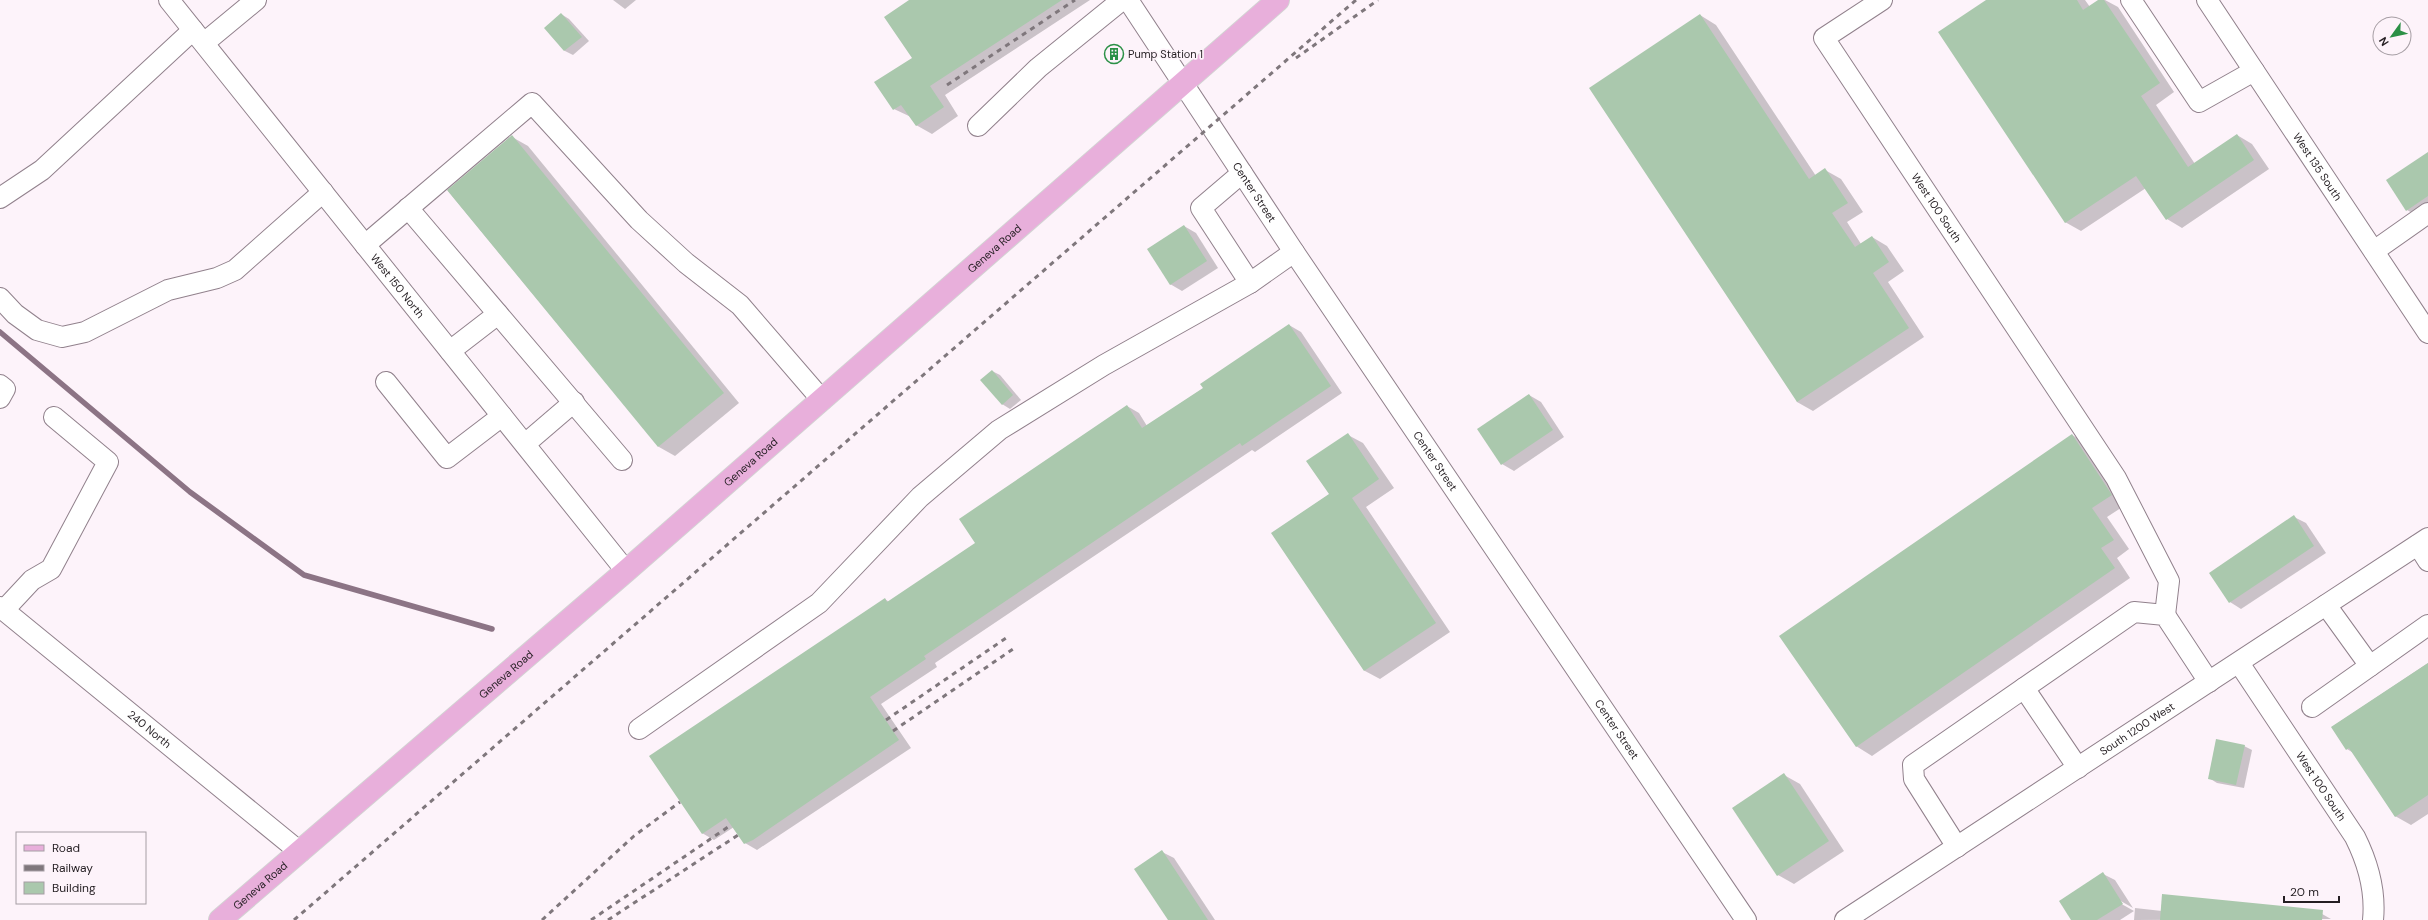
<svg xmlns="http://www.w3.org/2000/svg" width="2428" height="920" font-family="'DM Sans',sans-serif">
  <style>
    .shadow { fill: #0003 }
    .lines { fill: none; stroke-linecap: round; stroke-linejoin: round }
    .stream { stroke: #8c7485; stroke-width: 5.5 }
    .building { fill: #aac8ad }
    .minor-casing { stroke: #91818c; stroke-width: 22 }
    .major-casing { stroke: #d3d2d3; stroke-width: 24 }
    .minor { stroke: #fff; stroke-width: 20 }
    .major { stroke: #e8afdb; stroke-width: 22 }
    .rail { stroke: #7f777c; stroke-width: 3; stroke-dasharray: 5 5; stroke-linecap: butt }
    .labels { text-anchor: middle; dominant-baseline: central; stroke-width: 3.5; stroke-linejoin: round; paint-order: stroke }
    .poi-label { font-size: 11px; fill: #241e22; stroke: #fdf3fa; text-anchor: start }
    .street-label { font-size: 11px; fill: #241e22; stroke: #fdf3fa }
  </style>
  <rect width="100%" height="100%" fill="#fdf3fa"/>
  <!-- shadow -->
  <g class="shadow">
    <polygon points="613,0 636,0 625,9"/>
    <polygon points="911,0 1090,0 945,95 958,116 932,134 916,125 911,117 894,109 913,59"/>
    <polygon points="1988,0 2085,0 2090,7 2100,0 2105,0 2118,7 2174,92 2156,105 2195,164 2237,135 2252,144 2269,169 2182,228 2167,219 2146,188 2081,231 2065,222"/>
    <polygon points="561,14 569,19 589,41 573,55 565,51 545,28"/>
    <polygon points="1700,15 1716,25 1816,176 1825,170 1841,179 1863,212 1847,222 1861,244 1872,237 1887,246 1904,271 1888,282 1924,337 1813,411 1797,402"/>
    <polygon points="512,137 528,146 739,403 675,456 659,447 448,191"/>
    <polygon points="2428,153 2428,216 2423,219 2407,210"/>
    <polygon points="1184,226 1196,233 1218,268 1182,291 1170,284"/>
    <polygon points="1289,325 1301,332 1342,393 1255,452 1252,450 935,663 937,667 881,704 911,748 757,850 745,843 734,827 714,840 702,833 885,599 889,602 977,543 1127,406 1139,413 1147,426 1204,388"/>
    <polygon points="992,371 1000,375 1021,400 1010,409 1002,404"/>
    <polygon points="1529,395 1541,402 1564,437 1514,471 1502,464"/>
    <polygon points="1348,435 1363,443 1394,488 1366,507 1450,632 1380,679 1365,671 1273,533 1330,494"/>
    <polygon points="2072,435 2088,444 2127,504 2107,517 2129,549 2117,558 2130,578 1872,756 1856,746"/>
    <polygon points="2294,517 2306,523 2326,553 2241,609 2230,602"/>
    <polygon points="2428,663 2428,814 2411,825 2395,816 2355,754 2347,749 2332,727"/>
    <polygon points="2244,746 2252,750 2244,788 2217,783 2209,778"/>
    <polygon points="1784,775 1800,784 1844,851 1794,884 1778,875 1733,808"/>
    <polygon points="1162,852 1174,858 1215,920 1169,920"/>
    <polygon points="2103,874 2115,880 2133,908 2119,900 2118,902 2134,911 2120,920 2073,920"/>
    <polygon points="2135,908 2162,911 2315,910 2331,919 2134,920"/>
  </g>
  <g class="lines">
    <!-- stream -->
    <polyline class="stream" points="0,332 190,492 304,575 492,629"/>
  </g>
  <!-- building -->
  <g class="building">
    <polygon points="909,0 1062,0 930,86 944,107 916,126 901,105 893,110 874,82 912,58 884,17"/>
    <polygon points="1986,0 2077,0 2083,10 2098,0 2104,0 2160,83 2141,96 2188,167 2237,134 2254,160 2166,220 2136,176 2065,223 1938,32"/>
    <polygon points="561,13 582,37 564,51 544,28"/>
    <polygon points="1700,14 1809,179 1825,168 1848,203 1832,213 1855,247 1872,236 1889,262 1873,273 1909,328 1797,402 1589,88"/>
    <polygon points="512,135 724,393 658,447 447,190"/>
    <polygon points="2428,152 2428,196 2406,211 2386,180"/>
    <polygon points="1184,225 1207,261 1170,285 1147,249"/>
    <polygon points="1289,324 1331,386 1242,446 1240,443 924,656 926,659 870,697 899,740 753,840 744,844 726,818 702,834 649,756 885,598 887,602 975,543 959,519 1127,405 1142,428 1203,388 1200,384"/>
    <polygon points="992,370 1013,395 1002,405 980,380"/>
    <polygon points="1529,394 1553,430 1501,465 1477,429"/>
    <polygon points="1348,433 1379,479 1352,498 1436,623 1364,671 1271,533 1329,494 1306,461"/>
    <polygon points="2072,434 2112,495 2092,508 2114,540 2101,548 2115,568 1856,747 1779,636"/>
    <polygon points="2294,515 2314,546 2229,603 2209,573"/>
    <polygon points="2428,663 2428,795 2395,817 2349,748 2346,750 2331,727"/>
    <polygon points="2216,739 2245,745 2236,785 2208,779"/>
    <polygon points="1784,773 1829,841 1777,876 1732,808"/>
    <polygon points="1162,850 1208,920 1168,920 1134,869"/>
    <polygon points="2103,872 2123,904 2097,920 2071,920 2059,901"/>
    <polygon points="2162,894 2323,910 2322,920 2160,920"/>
  </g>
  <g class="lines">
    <!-- minor casing -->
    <g class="minor-casing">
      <g id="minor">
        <path id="s1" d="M169,0l457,571"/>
        <path id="s2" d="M1128,0l166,252 452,668"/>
        <path id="s3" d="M1882,0l-58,38 292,440 53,103 -4,34"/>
        <polyline points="2131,0 2199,102 2254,71"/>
        <path id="s4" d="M2207,0l221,333"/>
        <polyline points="204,43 256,0"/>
        <polyline points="978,126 1038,68 1122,0"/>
        <polyline points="1242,173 1201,208 1250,283"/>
        <polyline points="0,198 42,170 193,30"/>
        <polyline points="408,208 622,460"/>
        <polyline points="365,245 532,103 639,220 686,263 740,305 822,400"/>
        <polyline points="2374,251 2428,213"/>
        <polyline points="0,298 15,314 37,330 62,337 85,332 168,290 217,278 235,270 323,192"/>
        <polyline points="450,351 498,314"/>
        <polyline points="386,382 447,458 502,416"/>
        <polyline points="0,385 5,389 0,398"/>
        <polyline points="525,444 574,402"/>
        <polyline points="2418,545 2428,561"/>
        <path id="s5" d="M0,607l300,245"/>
        <polyline points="4,610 32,580 51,569 108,462 54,417"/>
        <path id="s6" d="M2239,663l116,174c13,26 21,53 18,83"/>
        <polyline points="2370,666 2428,625"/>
        <polyline points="2024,688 2078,768"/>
        <polyline points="2312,707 2370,666 2326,605"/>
        <polyline points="639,729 819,603 920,497 999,430 1104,365 1250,283 1294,252"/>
        <polyline points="1957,847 1914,779 1913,765 2134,612 2165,615 2209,682"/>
        <path id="s7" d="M1845,920l583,-382"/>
      </g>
    </g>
    <!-- major casing -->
    <g class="major-casing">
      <g id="major">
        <path id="s8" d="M220,920l406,-349 652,-571"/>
      </g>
    </g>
    <!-- minor -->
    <use href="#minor" class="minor"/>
    <!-- major -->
    <use href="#major" class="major"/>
    <!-- rail -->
    <g class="rail">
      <polyline points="1296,58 1378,0"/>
      <polyline points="947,85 1075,0"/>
      <polyline points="886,720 1009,636"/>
      <polyline points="893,731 1016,647"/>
      <polyline points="294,920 1356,0"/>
      <polyline points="542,920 634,836 680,802"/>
      <polyline points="591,920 731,825"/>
      <polyline points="608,920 738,835"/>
    </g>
  </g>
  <!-- icons -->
  <defs>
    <g id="building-ring" transform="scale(1)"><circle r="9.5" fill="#fdf3fa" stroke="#2b9046" stroke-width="1.5"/><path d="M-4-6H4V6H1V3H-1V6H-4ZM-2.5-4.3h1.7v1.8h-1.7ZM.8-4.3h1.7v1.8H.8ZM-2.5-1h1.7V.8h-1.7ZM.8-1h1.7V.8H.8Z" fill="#2b9046"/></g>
  </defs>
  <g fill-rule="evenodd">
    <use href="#building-ring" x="1114" y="54"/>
  </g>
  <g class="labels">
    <!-- poi labels -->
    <g class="poi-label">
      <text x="1128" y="54">Pump Station 1</text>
    </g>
    <!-- street labels -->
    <g class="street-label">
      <text stroke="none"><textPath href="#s4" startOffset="200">West 135 South</textPath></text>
      <text stroke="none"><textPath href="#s2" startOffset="230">Center Street</textPath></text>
      <text stroke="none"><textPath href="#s3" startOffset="273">West 100 South</textPath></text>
      <text stroke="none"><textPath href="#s8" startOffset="1025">Geneva Road</textPath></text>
      <text stroke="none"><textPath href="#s1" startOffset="366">West 150 North</textPath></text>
      <text stroke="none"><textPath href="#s2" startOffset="554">Center Street</textPath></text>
      <text stroke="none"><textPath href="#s8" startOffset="701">Geneva Road</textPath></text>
      <text stroke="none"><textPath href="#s8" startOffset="377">Geneva Road</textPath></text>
      <text stroke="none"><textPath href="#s5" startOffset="193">240 North</textPath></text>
      <text stroke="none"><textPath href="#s2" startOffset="878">Center Street</textPath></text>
      <text stroke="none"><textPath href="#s7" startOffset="349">South 1200 West</textPath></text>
      <text stroke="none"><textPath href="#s6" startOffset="148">West 100 South</textPath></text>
      <text stroke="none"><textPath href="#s8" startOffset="53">Geneva Road</textPath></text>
    </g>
  </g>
  <!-- legend -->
  <rect x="16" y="832" width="130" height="72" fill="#fdf3fa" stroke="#a69ea4"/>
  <rect x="24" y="845" width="20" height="6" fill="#e8afdb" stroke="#a69ea4"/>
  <text x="52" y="852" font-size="12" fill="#241e22">Road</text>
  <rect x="24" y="865" width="20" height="6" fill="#7f777c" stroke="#a69ea4"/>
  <text x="52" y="872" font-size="12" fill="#241e22">Railway</text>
  <rect x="24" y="882" width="20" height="12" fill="#aac8ad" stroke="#a69ea4"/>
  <text x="52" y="892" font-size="12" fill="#241e22">Building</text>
  <!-- north arrow -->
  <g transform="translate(2392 36) rotate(237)"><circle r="19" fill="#fdf3fa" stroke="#a69ea4"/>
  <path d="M0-3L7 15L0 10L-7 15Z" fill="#2b9046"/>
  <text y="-6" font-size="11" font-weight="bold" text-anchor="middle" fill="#241e22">N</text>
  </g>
  <!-- scale -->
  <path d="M2284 896v6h55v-6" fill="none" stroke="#241e22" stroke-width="2"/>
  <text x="2290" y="896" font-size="12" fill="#241e22" stroke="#fdf3fa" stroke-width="3" paint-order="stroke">20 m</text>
</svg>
